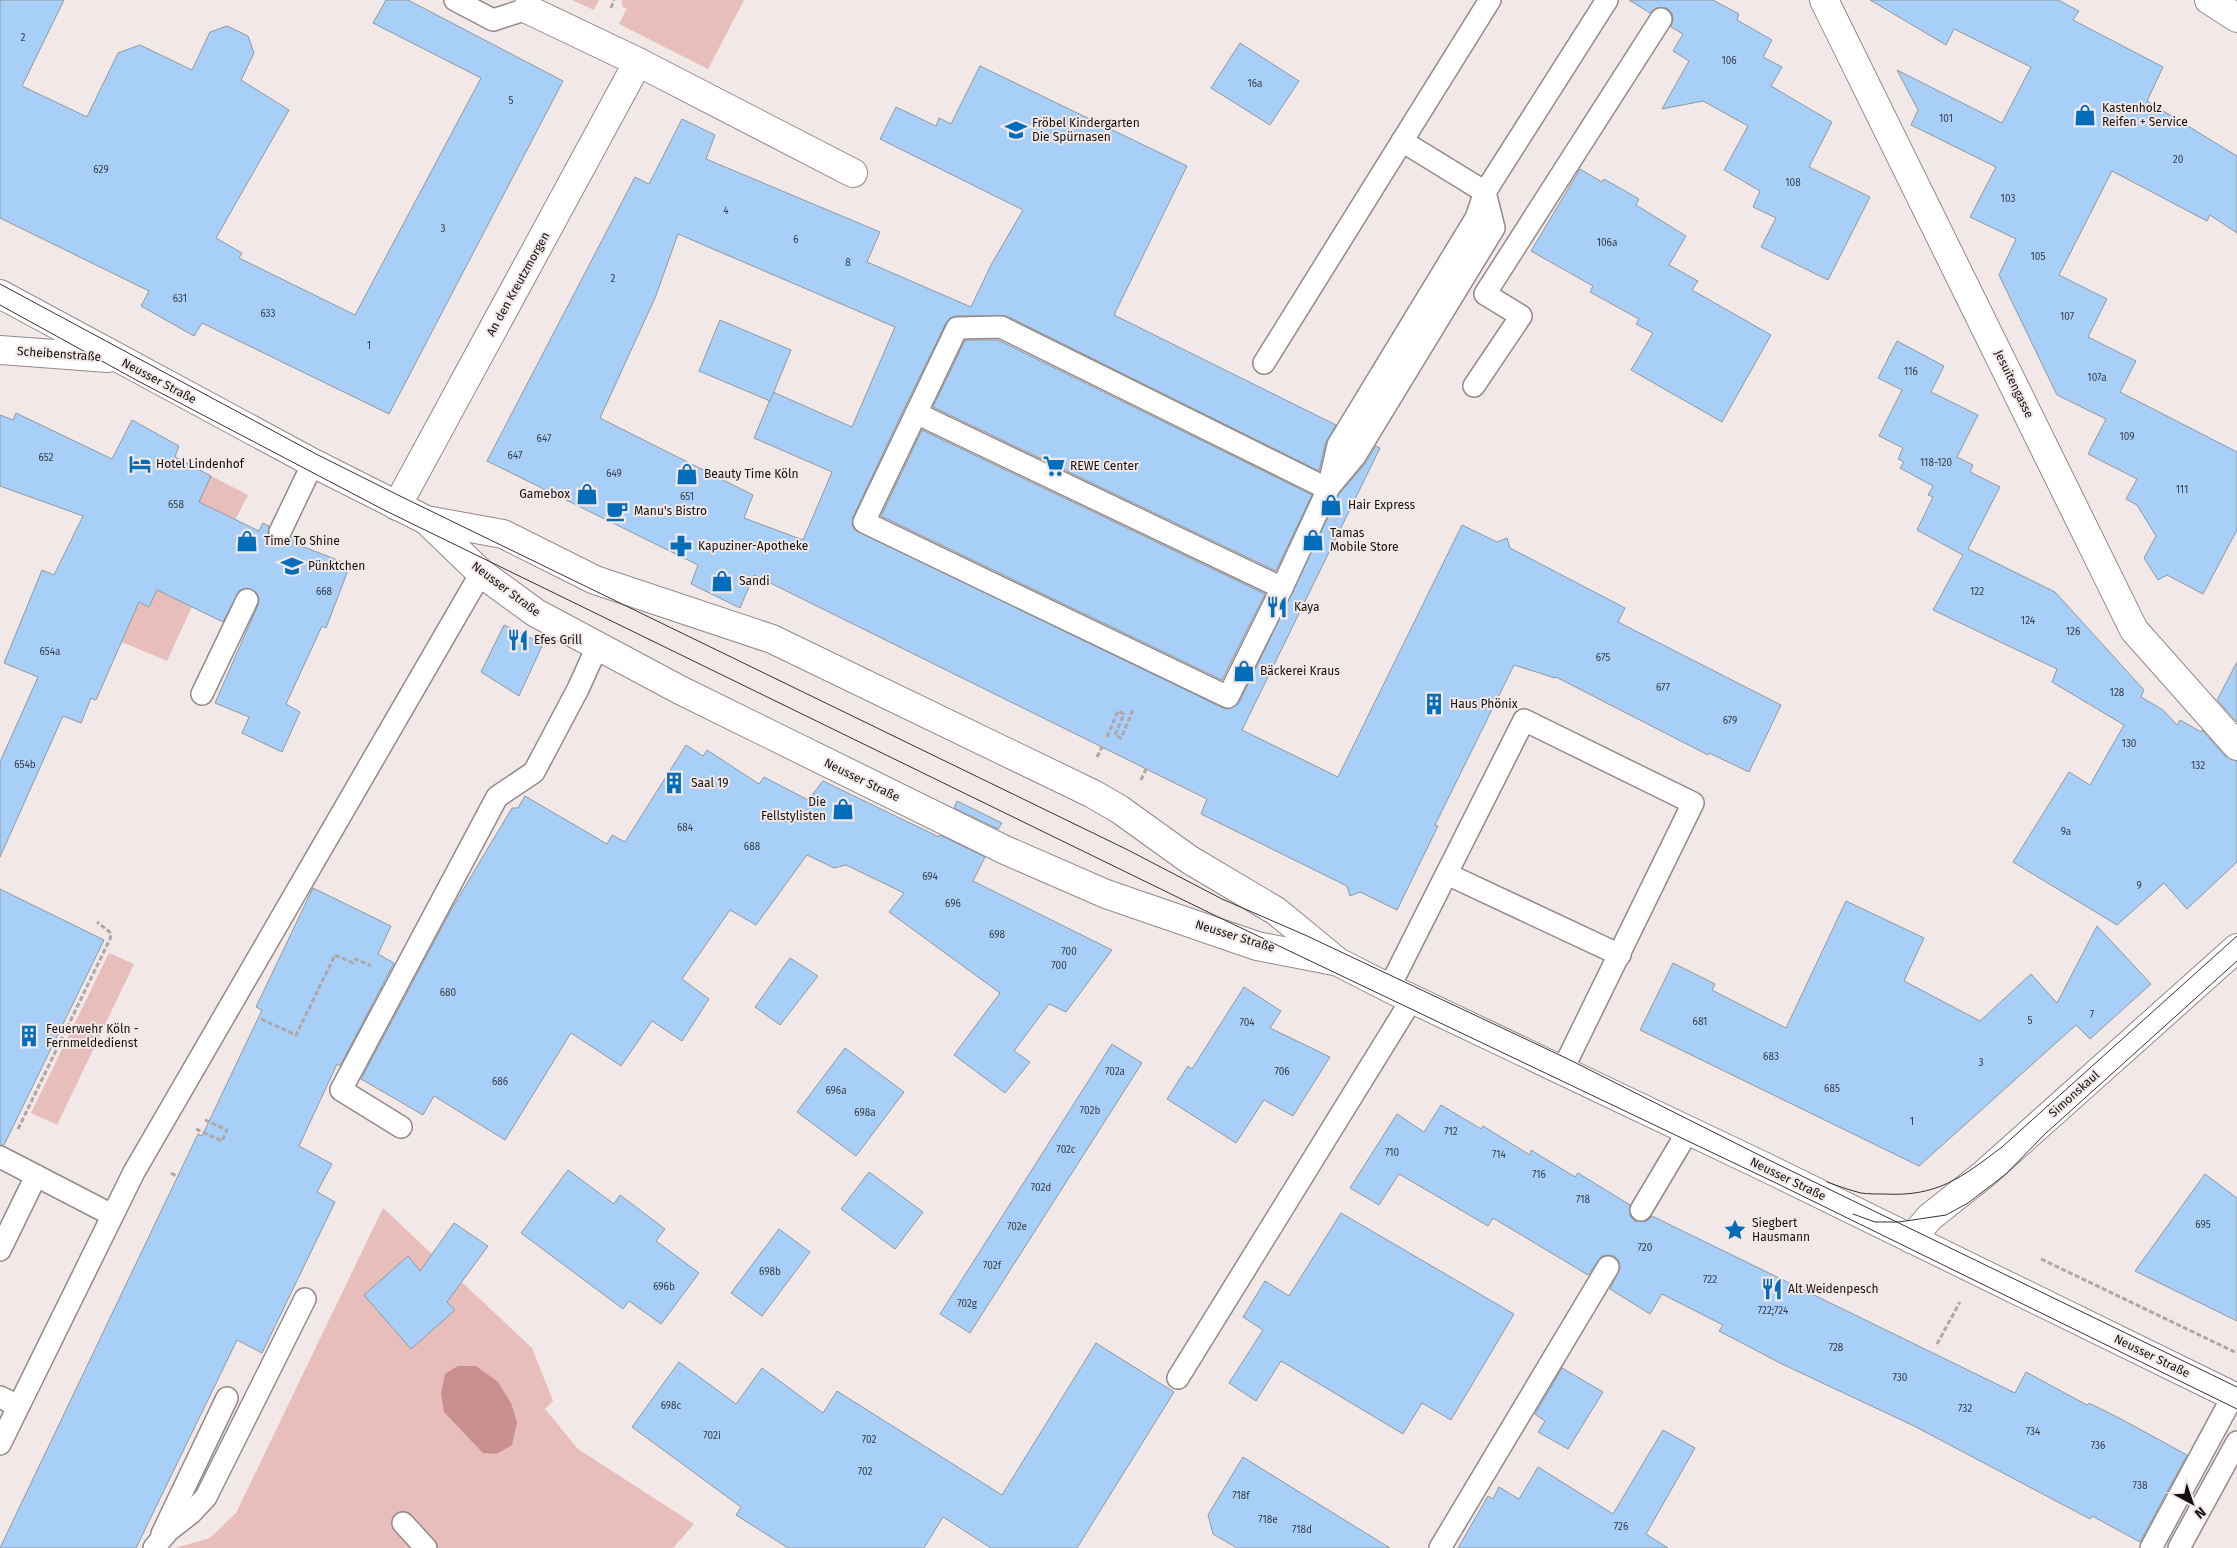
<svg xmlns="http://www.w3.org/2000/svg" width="2237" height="1548" font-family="'Fira Sans',sans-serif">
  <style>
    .green { fill: #e7bebb }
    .water { fill: #c88f8c }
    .building { fill: #a8cff7; stroke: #92989f; fill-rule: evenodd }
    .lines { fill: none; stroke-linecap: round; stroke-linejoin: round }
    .lane-casing { stroke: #948a89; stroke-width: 24 }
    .street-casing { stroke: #948a89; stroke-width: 30 }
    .secondary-casing { stroke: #948a89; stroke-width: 30 }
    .path { stroke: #afa6a6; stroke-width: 3; stroke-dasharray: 5 2.5; stroke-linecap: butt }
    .lane { stroke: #fff; stroke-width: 21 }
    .street { stroke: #fff; stroke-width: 28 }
    .secondary { stroke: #fff; stroke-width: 28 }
    .tram { stroke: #373332; stroke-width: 1 }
    .labels { text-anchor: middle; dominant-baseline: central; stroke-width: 4; stroke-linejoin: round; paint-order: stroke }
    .number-label { font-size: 10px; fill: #3a404a }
    .poi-label { font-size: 12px; fill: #151111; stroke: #f2e8e7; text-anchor: start }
    .street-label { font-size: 12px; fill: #151111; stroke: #f2e8e7 }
  </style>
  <rect width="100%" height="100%" fill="#f2e8e7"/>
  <!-- green -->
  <g class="green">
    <polygon points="572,0 599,0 594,10"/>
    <polygon points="622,0 744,0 708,69 619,24 627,8 622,7"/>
    <polygon points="211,476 248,495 201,587 167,661 117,640 135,600 149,607 170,559"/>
    <polygon points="109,953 134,964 57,1125 31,1113"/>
    <polygon points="383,1208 532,1348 553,1401 545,1409 578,1449 694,1524 673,1548 175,1548 210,1538 236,1513"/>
  </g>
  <!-- water -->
  <polygon class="water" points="458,1366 476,1366 498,1382 511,1403 517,1422 512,1445 496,1454 483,1453 444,1412 441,1393 445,1374"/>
  <!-- building -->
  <g class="building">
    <polygon points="0,0 64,0 22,86 87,117 118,53 140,45 192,70 210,32 227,26 248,36 254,53 241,80 289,110 216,238 242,253 239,258 355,315 481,78 373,23 386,0 408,0 563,81 389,414 202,323 194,336 141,306 149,291 0,218"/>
    <polygon points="1629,0 1713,0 1739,14 1737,20 1772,40 1763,57 1782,67 1771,86 1832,122 1809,167 1870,197 1828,280 1761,247 1776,218 1753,207 1760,191 1724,170 1748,126 1703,101 1662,109 1689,61 1673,51 1683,34 1671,27 1673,19 1672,13 1667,8 1656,8 1650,13"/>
    <polygon points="1870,0 2058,0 2079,11 2073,20 2163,67 2147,101 2237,156 2237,233 2210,215 2207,221 2112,171 2059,275 2107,299 2088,337 2136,361 2120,392 2237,452 2237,530 2203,594 2167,575 2158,580 2144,558 2156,536 2137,505 2126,499 2137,479 2088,454 2106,419 2057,395 1999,275 2016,239 1970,217 1996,167 1911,125 1918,110 1897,70 2002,123 2031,67 1954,29 1946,45"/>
    <polygon points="1240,43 1299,81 1270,125 1211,88"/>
    <path d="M980,66l207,100 -73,149 222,110 -10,17 -7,29 -312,-155h-51l-6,2 -4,5 -41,84 -52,110 -1,6 2,6 369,179 6,1 10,-6 100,-209 26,-30 11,-18 4,2 -138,282 96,47 124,-252 35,17 10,-4 3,10 115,60 -7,14 163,83 -32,67 -40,-19 -1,2 -152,-78 -1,1 -41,-13 -79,160 3,1 -41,84 -37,-18 -10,4 -3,-10 -146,-72 6,-15 -453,-224 -14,33 -49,-24 7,-19 -211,-104 148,-284 14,7 33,-65 33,16 -9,24 174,73 -13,30 104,45 20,-42 32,-55 -143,-71 16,-32 40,19 3,-8 12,6zM678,234l217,93 -43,100 -79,-35 -19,46 78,34 -29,68 -59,-22 9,-23 -153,-77 55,-120z"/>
    <polygon points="1580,169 1602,182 1604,179 1639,199 1636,205 1686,236 1669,265 1698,281 1692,290 1771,335 1722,422 1631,370 1653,333 1636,324 1639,319 1590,292 1593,286 1531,251"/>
    <polygon points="720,320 791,350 770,401 699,371"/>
    <polygon points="965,340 998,340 1312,495 1276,571 933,407"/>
    <polygon points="1897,341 1944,366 1931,392 1978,415 1957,457 1973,465 1970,472 2000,487 1968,549 2055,592 2144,690 2141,697 2163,710 2177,725 2180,720 2201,732 2202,730 2225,756 2237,761 2237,862 2187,909 2164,883 2117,925 2013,862 2069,772 2090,785 2124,725 2052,682 2057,669 1933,610 1963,555 1917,530 1933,497 1928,495 1933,486 1900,468 1904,462 1898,459 1903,448 1879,436 1902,390 1878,378"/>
    <polygon points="16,413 112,459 132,420 179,446 175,457 211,476 199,502 259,531 263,523 269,526 268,532 269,539 275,543 287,543 291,537 300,542 299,545 350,565 326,628 322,626 286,704 300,712 282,752 242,733 249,717 215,703 258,605 259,599 257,593 247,588 240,590 223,622 157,590 149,607 139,602 96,700 91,698 81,723 63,716 0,857 0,762 38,677 4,663 42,570 54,575 83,516 0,486 0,415 13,420"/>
    <polygon points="922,430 1265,594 1222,680 881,516"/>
    <polygon points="504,625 543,644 519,696 481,672"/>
    <polygon points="2237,662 2237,722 2217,700"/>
    <polygon points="686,745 703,756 707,750 759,784 764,777 808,800 823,781 939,837 940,835 985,857 973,881 1112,950 1066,1012 1049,1004 1014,1051 1030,1062 1005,1093 954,1055 1000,993 889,912 904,893 846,865 834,868 807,855 756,925 730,910 682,979 709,999 682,1041 652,1021 621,1066 571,1033 505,1140 434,1096 423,1115 361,1079 451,910 512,808 518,808 525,796 607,844 612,835 625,842"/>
    <polygon points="957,801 1002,823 998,829 954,808"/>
    <polygon points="313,888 391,926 378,954 394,963 340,1066 337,1064 299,1146 332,1164 317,1192 335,1202 262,1353 237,1340 136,1548 0,1548 198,1134 202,1136 262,1010 256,1007"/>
    <polygon points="0,889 104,940 4,1145 0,1145"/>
    <polygon points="1846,901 1924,938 1904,981 1980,1021 2031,974 2057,1003 2097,926 2151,984 2090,1039 2076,1025 1919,1166 1640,1030 1673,963 1715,984 1712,990 1786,1028"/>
    <polygon points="790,958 818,976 780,1025 755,1007"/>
    <polygon points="1244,987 1281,1011 1270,1028 1330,1057 1293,1116 1264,1100 1236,1143 1167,1099 1188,1066 1192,1069"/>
    <polygon points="1112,1044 1142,1063 970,1333 940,1314"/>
    <polygon points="845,1048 904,1092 856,1156 797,1112"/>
    <polygon points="1441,1105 1481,1129 1483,1126 1530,1155 1531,1150 1575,1177 1578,1173 1630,1205 1630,1216 1635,1221 1647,1221 1652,1216 2015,1393 2026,1372 2087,1405 2089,1403 2121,1419 2187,1455 2140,1542 2092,1516 2090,1519 1914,1426 1782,1364 1719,1331 1723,1325 1662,1294 1650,1314 1610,1289 1620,1268 1619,1261 1614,1256 1608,1255 1602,1256 1588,1275 1493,1218 1488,1226 1399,1174 1379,1205 1350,1188 1397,1114 1424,1132"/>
    <polygon points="568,1170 614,1204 620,1195 665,1229 656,1241 699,1273 661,1324 629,1301 623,1309 521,1233"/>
    <polygon points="869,1172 923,1212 895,1249 841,1209"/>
    <polygon points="2205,1174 2237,1198 2237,1321 2135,1271"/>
    <polygon points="1341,1213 1514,1314 1451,1420 1422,1403 1403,1434 1281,1361 1256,1401 1229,1383 1263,1330 1243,1317 1265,1281 1289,1296"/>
    <polygon points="454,1223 488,1246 447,1302 455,1310 411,1349 364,1295 408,1256 420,1271"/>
    <polygon points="779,1229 810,1252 762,1316 731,1293"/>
    <polygon points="1096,1343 1174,1392 1077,1548 991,1548 943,1517 924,1548 788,1548 736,1515 741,1507 632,1427 679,1362 736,1404 762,1368 823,1413 837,1391 1002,1495"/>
    <polygon points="1562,1368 1603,1392 1568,1449 1538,1432 1545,1421 1535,1414"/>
    <polygon points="1663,1430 1695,1448 1646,1534 1668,1548 1458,1548 1488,1496 1493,1499 1499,1487 1519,1499 1538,1467 1613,1514"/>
    <polygon points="1243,1457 1304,1495 1390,1548 1237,1548 1213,1534 1208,1515"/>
  </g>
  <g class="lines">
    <!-- lane casing -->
    <g class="lane-casing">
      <g id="lane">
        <polyline points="455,0 493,20 527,9"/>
        <polyline points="1264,363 1490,0"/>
        <polyline points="1474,386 1521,316 1485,294 1661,19"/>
        <polyline points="916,413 1282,588 1228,697 864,522 957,328 1001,327 1328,489"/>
        <polyline points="1330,486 1355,456 1494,228 1485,192 1402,141"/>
        <polyline points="280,532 313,463"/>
        <polyline points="1282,588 1328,489 1338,445 1476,218 1485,192 1607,0"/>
        <polyline points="202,694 247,600"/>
        <polyline points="1447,874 1620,955"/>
        <polyline points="1389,988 1524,720 1693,803 1562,1071"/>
        <polyline points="401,1127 341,1090 497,797 534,772 578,689 597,647"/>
        <polyline points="0,1157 112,1215"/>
        <polyline points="1641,1210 1688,1131"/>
        <polyline points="0,1250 36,1176"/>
        <polyline points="1178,1378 1412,999"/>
        <polyline points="0,1397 18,1406"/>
        <polyline points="0,1444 134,1172 481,573"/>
        <polyline points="403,1523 426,1548"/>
        <polyline points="162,1534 227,1398"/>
        <polyline points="154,1548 168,1531 191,1513 206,1497 305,1299"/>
        <polyline points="1440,1548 1608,1267"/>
        <polyline points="2151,1548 2233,1396"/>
        <polyline points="2179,1548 2237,1442"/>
      </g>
    </g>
    <!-- street casing -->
    <g class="street-casing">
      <g id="street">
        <polyline points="1824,0 2134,630 2237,746"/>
        <polyline points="2209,0 2237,18"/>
        <polyline points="527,9 638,62 853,173"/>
        <polyline points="397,506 638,62"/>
        <polyline points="1911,1239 1930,1217 1983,1175 2237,948"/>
      </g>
    </g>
    <!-- secondary casing -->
    <g class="secondary-casing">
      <g id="secondary">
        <polyline points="0,294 313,463 426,520 503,534 595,580 772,639 1093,794 1119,809 1190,860 1276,911 1338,962 1389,988 1765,1167 2237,1398"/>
        <polyline points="0,350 108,358"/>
        <polyline points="426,520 481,573 536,613 680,690 1005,850 1106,894 1257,946 1334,961"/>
      </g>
    </g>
    <!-- path -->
    <g class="path">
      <polyline points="611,8 614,0"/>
      <polyline points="1107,737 1118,711 1124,714 1115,735 1121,738 1133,710"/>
      <polyline points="1097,757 1102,747"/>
      <polyline points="1141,780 1146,769"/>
      <polyline points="261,1019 296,1035 335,955 353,963 356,959 371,966"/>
      <polyline points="18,1129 110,939 111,933 97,922"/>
      <polyline points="196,1129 222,1141 227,1130 203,1119"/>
      <polyline points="171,1173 178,1177"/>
      <polyline points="2041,1259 2237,1353"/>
      <polyline points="1937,1344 1960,1302"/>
    </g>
    <!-- lane -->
    <use href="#lane" class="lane"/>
    <!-- street -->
    <use href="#street" class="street"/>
    <!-- secondary -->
    <use href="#secondary" class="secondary"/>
    <!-- tram -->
    <g class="tram">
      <polyline points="0,284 318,455 402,497 1128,850 1222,899 1305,935 1568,1059 1773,1162 2237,1387"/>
      <polyline points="0,305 138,381 384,510 1214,915 1778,1184 2237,1409"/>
      <path d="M1827,1182c11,4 22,8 34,11 7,1 15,1 23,1 53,3 77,-16 118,-47l235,-211"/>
      <polyline points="1853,1214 1875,1222 1899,1222 1946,1215 1968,1203 2006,1174 2045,1134 2237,961"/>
    </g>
  </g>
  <!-- icons -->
  <defs>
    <g id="shop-bare" transform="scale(1.725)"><path d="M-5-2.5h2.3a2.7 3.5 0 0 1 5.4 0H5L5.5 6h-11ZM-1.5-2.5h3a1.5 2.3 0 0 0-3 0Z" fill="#046db9" stroke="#f2e8e7" stroke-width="2.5" paint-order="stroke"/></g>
    <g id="school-bare" transform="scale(1.725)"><path d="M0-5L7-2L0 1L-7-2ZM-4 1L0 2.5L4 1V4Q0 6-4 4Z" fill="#046db9" stroke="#f2e8e7" stroke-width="2.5" paint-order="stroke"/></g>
    <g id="hotel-bare" transform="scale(1.725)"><path d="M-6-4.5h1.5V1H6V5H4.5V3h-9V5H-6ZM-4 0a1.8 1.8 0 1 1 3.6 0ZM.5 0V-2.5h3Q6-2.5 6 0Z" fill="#046db9" stroke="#f2e8e7" stroke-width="2.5" paint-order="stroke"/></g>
    <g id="supermarket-bare" transform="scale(1.725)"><path d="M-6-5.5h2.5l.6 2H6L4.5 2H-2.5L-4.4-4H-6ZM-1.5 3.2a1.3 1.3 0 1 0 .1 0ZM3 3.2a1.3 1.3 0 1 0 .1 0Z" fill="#046db9" stroke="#f2e8e7" stroke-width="2.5" paint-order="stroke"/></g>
    <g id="cafe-bare" transform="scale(1.725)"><path d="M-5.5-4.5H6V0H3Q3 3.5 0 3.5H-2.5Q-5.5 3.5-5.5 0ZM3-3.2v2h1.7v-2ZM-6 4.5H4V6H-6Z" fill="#046db9" stroke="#f2e8e7" stroke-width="2.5" paint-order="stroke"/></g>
    <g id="pharmacy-bare" transform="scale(1.725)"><path d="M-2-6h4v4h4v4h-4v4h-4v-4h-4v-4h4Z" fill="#046db9" stroke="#f2e8e7" stroke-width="2.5" paint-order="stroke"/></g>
    <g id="restaurant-bare" transform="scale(1.725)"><path d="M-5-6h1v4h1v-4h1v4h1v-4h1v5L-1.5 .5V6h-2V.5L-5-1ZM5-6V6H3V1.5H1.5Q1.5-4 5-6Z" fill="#046db9" stroke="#f2e8e7" stroke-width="2.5" paint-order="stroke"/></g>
    <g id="building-bare" transform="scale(1.725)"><path d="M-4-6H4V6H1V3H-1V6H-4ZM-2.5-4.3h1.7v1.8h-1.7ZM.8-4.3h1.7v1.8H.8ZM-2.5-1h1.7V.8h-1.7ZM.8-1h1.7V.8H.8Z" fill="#046db9" stroke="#f2e8e7" stroke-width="2.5" paint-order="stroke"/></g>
    <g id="sight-bare" transform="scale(1.725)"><path d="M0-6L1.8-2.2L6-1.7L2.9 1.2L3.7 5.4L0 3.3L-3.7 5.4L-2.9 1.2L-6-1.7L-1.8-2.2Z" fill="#046db9" stroke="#f2e8e7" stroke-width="2.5" paint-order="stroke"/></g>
  </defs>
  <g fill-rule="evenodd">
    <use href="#shop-bare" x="2085" y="115"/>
    <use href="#school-bare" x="1016" y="130"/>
    <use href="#hotel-bare" x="140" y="464"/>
    <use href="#supermarket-bare" x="1054" y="466"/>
    <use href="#shop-bare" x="687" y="474"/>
    <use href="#shop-bare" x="587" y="494"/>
    <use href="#shop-bare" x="1331" y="505"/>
    <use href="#cafe-bare" x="617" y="511"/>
    <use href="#shop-bare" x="1313" y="540"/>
    <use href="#shop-bare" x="247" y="541"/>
    <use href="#pharmacy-bare" x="681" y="546"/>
    <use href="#school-bare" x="292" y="566"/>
    <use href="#shop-bare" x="722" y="581"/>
    <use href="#restaurant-bare" x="1277" y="607"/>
    <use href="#restaurant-bare" x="518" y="640"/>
    <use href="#shop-bare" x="1244" y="671"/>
    <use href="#building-bare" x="1434" y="704"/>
    <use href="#building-bare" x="674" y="783"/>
    <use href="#shop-bare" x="843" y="809"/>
    <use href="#building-bare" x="29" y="1036"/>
    <use href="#sight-bare" x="1735" y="1230"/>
    <use href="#restaurant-bare" x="1772" y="1289"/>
  </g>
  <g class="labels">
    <!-- number labels -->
    <g class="number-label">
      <text x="23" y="38">2</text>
      <text x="1729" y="61">106</text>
      <text x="1255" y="84">16a</text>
      <text x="511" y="101">5</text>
      <text x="1946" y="119">101</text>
      <text x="2178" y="160">20</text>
      <text x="101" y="170">629</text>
      <text x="1793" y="183">108</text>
      <text x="2008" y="199">103</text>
      <text x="726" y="211">4</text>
      <text x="443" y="229">3</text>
      <text x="796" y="240">6</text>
      <text x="1607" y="243">106a</text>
      <text x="2038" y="257">105</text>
      <text x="848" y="263">8</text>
      <text x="613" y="279">2</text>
      <text x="180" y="299">631</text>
      <text x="268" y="314">633</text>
      <text x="2067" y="317">107</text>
      <text x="369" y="346">1</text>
      <text x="1911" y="372">116</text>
      <text x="2097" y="378">107a</text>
      <text x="2127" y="437">109</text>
      <text x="544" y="439">647</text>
      <text x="515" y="456">647</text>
      <text x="46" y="458">652</text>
      <text x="1936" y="463">118-120</text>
      <text x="614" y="474">649</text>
      <text x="2182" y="490">111</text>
      <text x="687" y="497">651</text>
      <text x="176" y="505">658</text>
      <text x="324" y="592">668</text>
      <text x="1977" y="592">122</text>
      <text x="2028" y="621">124</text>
      <text x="2073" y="632">126</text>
      <text x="50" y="652">654a</text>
      <text x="1603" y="658">675</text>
      <text x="1663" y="688">677</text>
      <text x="2117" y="693">128</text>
      <text x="1730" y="721">679</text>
      <text x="2129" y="744">130</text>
      <text x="25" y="765">654b</text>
      <text x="2198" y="766">132</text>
      <text x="685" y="828">684</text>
      <text x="2066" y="832">9a</text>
      <text x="752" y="847">688</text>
      <text x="930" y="877">694</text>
      <text x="2139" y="886">9</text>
      <text x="953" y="904">696</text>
      <text x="997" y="935">698</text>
      <text x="1069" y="952">700</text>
      <text x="1059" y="966">700</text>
      <text x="448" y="993">680</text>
      <text x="2092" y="1015">7</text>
      <text x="2030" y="1021">5</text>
      <text x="1700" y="1022">681</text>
      <text x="1247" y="1023">704</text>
      <text x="1771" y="1057">683</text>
      <text x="1981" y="1063">3</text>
      <text x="1115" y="1072">702a</text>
      <text x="1282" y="1072">706</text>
      <text x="500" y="1082">686</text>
      <text x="1832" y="1089">685</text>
      <text x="836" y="1091">696a</text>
      <text x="1090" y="1111">702b</text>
      <text x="865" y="1113">698a</text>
      <text x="1912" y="1122">1</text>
      <text x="1451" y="1132">712</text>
      <text x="1066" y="1150">702c</text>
      <text x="1392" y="1153">710</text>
      <text x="1499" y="1155">714</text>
      <text x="1539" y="1175">716</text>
      <text x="1041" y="1188">702d</text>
      <text x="1583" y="1200">718</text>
      <text x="2203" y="1225">695</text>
      <text x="1017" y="1227">702e</text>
      <text x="1645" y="1248">720</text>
      <text x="992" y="1266">702f</text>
      <text x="770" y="1272">698b</text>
      <text x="1710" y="1280">722</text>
      <text x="664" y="1287">696b</text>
      <text x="967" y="1304">702g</text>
      <text x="1773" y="1311">722;724</text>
      <text x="1836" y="1348">728</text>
      <text x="1900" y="1378">730</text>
      <text x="671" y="1406">698c</text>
      <text x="1965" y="1409">732</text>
      <text x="2033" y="1432">734</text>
      <text x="712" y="1436">702i</text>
      <text x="869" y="1440">702</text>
      <text x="2098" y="1446">736</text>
      <text x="865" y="1472">702</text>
      <text x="2140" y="1486">738</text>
      <text x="1241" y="1496">718f</text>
      <text x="1268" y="1520">718e</text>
      <text x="1621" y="1527">726</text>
      <text x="1302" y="1530">718d</text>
    </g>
    <!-- poi labels -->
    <g class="poi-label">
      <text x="2102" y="108">Kastenholz<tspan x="2102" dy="14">Reifen + Service</tspan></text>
      <text x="1032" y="123">Fröbel Kindergarten<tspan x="1032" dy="14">Die Spürnasen</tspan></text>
      <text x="156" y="464">Hotel Lindenhof</text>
      <text x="1070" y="466">REWE Center</text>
      <text x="704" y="474">Beauty Time Köln</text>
      <text x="570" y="494" text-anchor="end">Gamebox</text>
      <text x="1348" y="505">Hair Express</text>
      <text x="634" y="511">Manu's Bistro</text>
      <text x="1330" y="533">Tamas<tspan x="1330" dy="14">Mobile Store</tspan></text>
      <text x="264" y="541">Time To Shine</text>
      <text x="698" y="546">Kapuziner-Apotheke</text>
      <text x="308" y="566">Pünktchen</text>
      <text x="739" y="581">Sandi</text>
      <text x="1294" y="607">Kaya</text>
      <text x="534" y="640">Efes Grill</text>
      <text x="1260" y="671">Bäckerei Kraus</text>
      <text x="1450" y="704">Haus Phönix</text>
      <text x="691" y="783">Saal 19</text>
      <text x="826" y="802" text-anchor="end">Die<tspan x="826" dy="14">Fellstylisten</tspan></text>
      <text x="46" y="1029">Feuerwehr Köln -<tspan x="46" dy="14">Fernmeldedienst</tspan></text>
      <text x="1752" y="1223">Siegbert<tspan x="1752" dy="14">Hausmann</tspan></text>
      <text x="1788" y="1289">Alt Weidenpesch</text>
    </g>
    <!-- street labels -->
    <g class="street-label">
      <text transform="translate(518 284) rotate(-61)">An den Kreutzmorgen</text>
      <text transform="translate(59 354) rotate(4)">Scheibenstraße</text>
      <text transform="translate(159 381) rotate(28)">Neusser Straße</text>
      <text transform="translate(2014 384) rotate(64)">Jesuitengasse</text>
      <text transform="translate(506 589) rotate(37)">Neusser Straße</text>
      <text transform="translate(862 780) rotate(26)">Neusser Straße</text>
      <text transform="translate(1235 936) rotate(17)">Neusser Straße</text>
      <text transform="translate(2074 1094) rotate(-42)">Simonskaul</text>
      <text transform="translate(1788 1179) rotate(26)">Neusser Straße</text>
      <text transform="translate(2152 1356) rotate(26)">Neusser Straße</text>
    </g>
  </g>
  <!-- north arrow -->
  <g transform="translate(2192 1503) rotate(140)" stroke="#f2e8e7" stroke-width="4" paint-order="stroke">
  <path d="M0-4L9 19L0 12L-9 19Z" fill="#151111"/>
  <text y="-8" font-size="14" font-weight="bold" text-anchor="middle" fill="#151111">N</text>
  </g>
</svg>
